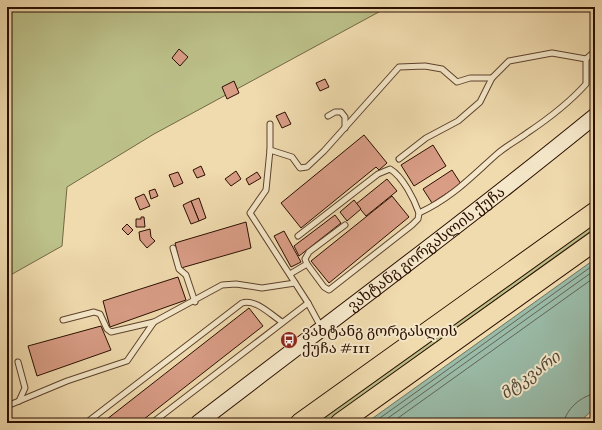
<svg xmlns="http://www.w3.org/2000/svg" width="602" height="430" font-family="'IM FELL Great Primer','Noto Serif Georgian',serif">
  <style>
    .green { fill: #bcc089; stroke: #736744 }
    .water { fill: #9abba8; stroke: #6d7665 }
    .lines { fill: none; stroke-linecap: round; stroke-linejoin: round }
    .shore { stroke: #626454; stroke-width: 1 }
    .building { fill: #d99d86; stroke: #2a0e00 }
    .lane-casing { stroke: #5c412c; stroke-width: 7 }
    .secondary-casing { stroke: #2a0e00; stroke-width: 17 }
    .highway-casing { stroke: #2a0e00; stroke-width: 21 }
    .lane { stroke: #f5e8ca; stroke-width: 5 }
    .secondary { stroke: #f5e8ca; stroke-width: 15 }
    .highway { stroke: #f0dbae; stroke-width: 19 }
    .labels { text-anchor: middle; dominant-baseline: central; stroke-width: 4; stroke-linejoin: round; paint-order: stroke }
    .street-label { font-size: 15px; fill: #2a0e00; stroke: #f5e8ca }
    .poi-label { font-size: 15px; fill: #2a0e00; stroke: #f5e8ca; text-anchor: start }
    .water-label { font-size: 16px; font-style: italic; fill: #514b3b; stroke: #f5e8ca }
  </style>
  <rect width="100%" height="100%" fill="#f0dbae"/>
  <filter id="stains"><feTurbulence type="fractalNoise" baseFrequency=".005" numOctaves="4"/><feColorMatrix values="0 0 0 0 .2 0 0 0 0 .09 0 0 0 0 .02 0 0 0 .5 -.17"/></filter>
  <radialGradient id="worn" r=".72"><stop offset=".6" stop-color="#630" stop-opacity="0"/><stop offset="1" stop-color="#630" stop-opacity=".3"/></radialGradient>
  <!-- green -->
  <g class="green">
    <polygon points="7,7 388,7 154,134 67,187 62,246 7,277"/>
    <polygon points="595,221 595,228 324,423 314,423"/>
  </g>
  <!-- water -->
  <polygon class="water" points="595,259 595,408 578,423 366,423"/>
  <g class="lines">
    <!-- shore -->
    <g class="shore">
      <polyline points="373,423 595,264"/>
      <polyline points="381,423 595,270"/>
      <polyline points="391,423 595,277"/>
      <path d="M564,423c1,-13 18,-28 31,-29"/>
    </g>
  </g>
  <!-- building -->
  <g class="building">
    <polygon points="179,49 188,57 180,66 172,58"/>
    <polygon points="325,79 329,87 320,91 316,83"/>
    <polygon points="234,81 239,93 227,99 222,87"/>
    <polygon points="285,112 291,124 282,128 276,116"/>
    <polygon points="364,135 387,163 379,170 376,167 301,228 281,203"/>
    <polygon points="433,145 446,166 414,186 401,165"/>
    <polygon points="201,166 205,175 197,178 193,170"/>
    <polygon points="452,170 461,184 432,203 423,189"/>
    <polygon points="236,171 241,179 231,186 225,179"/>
    <polygon points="178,172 183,183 174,187 169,175"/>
    <polygon points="257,172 261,178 249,185 246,179"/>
    <polygon points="387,179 397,191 366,216 356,204"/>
    <polygon points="155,189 158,196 151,199 149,191"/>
    <polygon points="144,194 150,206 140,210 135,198"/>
    <polygon points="392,196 409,217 329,283 311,261"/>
    <polygon points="199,198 206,218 199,221 191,201"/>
    <polygon points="354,200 361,209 347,221 340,212"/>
    <polygon points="191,201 199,221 191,224 183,205"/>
    <polygon points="335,215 341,223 299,256 294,246"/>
    <polygon points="141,217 144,217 145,227 136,227 136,219 141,219"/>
    <polygon points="246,222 251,248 181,268 175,243"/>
    <polygon points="127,224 133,230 128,235 122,229"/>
    <polygon points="150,229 151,237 155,241 147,248 140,240 139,232"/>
    <polygon points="284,231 301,262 291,267 274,236"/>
    <polygon points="178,277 186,300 110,327 103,301"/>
    <polygon points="249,308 263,326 139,423 102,423"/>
    <polygon points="101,326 111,350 37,376 28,346"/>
  </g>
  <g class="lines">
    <!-- lane casing -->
    <g class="lane-casing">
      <g id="lane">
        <polyline points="586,59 595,51"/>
        <polyline points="328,116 335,112 341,112 345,117 345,128"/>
        <polyline points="270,124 270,150 266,190 250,213 308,303 321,327"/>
        <path d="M270,150l22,7 8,11 7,-1 17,-16 75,-84 26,-1 17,3 15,13 13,-4h22l17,-17 43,-8 34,6v25c-17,19 -38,35 -59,49 -9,7 -21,13 -30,21 -26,23 -45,44 -78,59"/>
        <polyline points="399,159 426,138 458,121 480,102 492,78"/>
        <polyline points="173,248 179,269 186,275 195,302"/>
        <polyline points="307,264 305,259 309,252 345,225"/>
        <path d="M290,274l17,-10 17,23 5,3 83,-65 6,-6 1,-6c-5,-14 -16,-36 -29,-44l-12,5 -80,62"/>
        <polyline points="63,320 94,312 100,314 107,329 111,332 154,322"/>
        <polyline points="18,362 25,388 19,401"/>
        <polyline points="7,406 67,381 127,361 154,322 222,285 236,284 262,288 295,283"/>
        <path d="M86,423l156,-120c14,-4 28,11 40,19"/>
        <polyline points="152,423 308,303"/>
      </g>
    </g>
    <!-- secondary casing -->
    <g class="secondary-casing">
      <g id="secondary">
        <path id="s1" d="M198,423c133,-102 267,-201 397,-307"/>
      </g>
    </g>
    <!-- highway casing -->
    <g class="highway-casing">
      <g id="highway">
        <polyline points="300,423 595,212"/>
        <polyline points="340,423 595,241"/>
      </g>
    </g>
    <!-- lane -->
    <use href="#lane" class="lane"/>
    <!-- secondary -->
    <use href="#secondary" class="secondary"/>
    <!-- highway -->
    <use href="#highway" class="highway"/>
  </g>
  <!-- icons -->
  <defs>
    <g id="bus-disc" transform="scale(0.9)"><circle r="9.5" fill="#8f2418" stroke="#f5e8ca"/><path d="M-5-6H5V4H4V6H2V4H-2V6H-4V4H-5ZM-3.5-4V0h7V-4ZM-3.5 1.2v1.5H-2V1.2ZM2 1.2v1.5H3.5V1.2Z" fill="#fff"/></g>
  </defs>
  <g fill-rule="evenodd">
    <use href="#bus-disc" x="289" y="340"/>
  </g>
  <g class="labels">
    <!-- street labels -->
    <g class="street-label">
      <text stroke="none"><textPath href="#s1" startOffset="287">ვახტანგ გორგასლის ქუჩა</textPath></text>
    </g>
    <!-- poi labels -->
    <g class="poi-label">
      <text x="302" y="331">ვახტანგ გორგასლის<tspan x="302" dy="17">ქუჩა #111</tspan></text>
    </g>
    <!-- water labels -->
    <g class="water-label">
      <text transform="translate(530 375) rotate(-36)">მტკვარი</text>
    </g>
  </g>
  <!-- margin -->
  <rect width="602" height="430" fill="none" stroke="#f0dbae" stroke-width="24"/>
  <rect x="8" y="8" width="586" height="414" fill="none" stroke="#2a0e00" stroke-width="2"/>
  <rect x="12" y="12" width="578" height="406" fill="none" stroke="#2a0e00"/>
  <rect width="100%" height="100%" filter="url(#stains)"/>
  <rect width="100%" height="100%" fill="url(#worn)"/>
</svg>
